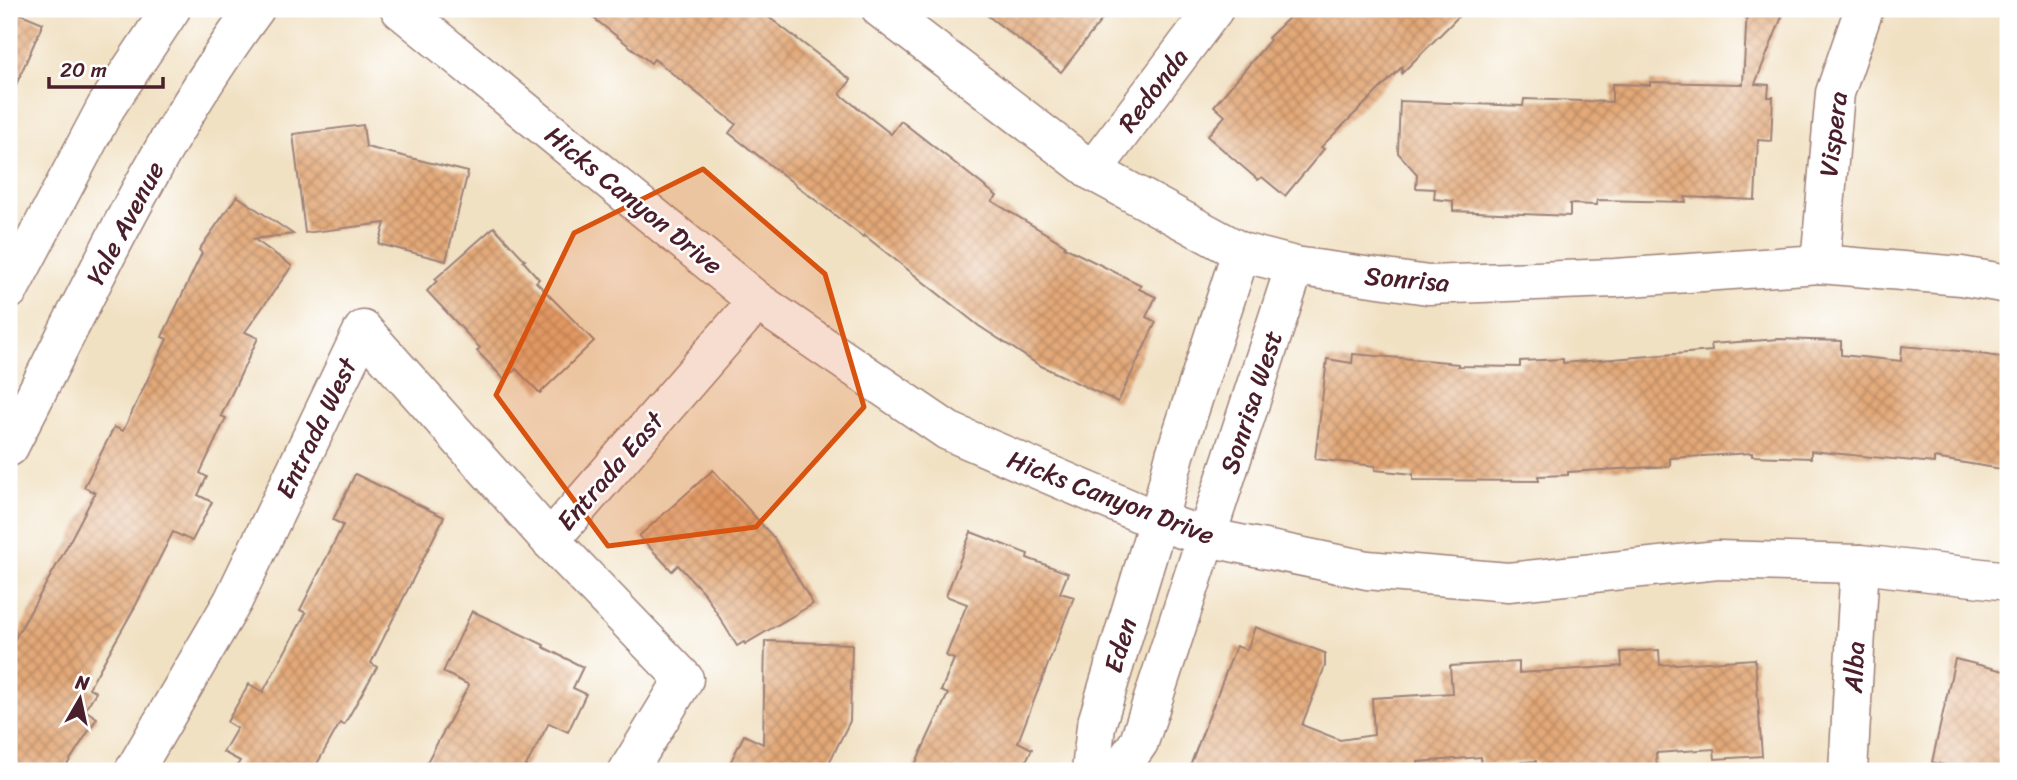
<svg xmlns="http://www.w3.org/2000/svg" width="2017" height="780" font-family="Sriracha,sans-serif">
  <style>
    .building { fill: url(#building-cross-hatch) }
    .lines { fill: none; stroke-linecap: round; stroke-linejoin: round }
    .minor-casing { stroke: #9e8077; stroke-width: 41 }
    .major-casing { stroke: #9e8077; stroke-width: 41 }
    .minor { stroke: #fff; stroke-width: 38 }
    .major { stroke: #fff; stroke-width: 38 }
    .marked { fill: #d8530f; fill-opacity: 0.2; stroke: #d8530f; stroke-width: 5; stroke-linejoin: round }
    .labels { text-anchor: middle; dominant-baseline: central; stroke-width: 5; stroke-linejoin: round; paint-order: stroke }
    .street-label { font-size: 26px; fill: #4a1f2b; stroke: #fff }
  </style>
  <defs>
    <pattern id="building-cross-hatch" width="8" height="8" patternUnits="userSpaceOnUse" patternTransform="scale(1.75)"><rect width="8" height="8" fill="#e3a978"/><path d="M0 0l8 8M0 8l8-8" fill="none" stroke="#ba8963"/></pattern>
  </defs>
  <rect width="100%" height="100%" fill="#fff"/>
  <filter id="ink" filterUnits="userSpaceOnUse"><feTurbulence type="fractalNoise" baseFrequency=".0143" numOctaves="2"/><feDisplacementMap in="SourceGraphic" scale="14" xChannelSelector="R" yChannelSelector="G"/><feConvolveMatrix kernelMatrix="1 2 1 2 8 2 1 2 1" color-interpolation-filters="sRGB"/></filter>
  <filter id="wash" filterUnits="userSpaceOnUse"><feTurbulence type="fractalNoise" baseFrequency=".00686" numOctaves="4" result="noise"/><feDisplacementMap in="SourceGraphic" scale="28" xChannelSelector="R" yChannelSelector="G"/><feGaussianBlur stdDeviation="1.57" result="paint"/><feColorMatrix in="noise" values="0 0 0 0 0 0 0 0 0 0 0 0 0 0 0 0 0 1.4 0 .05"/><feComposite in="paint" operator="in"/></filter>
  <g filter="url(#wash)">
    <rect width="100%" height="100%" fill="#f1e1c3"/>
    <g id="blocks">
      <!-- building -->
      <g class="building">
        <polygon points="9,9 43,23 9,101"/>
        <polygon points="582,9 758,9 851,80 840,94 891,134 901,121 997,196 992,201 1065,245 1064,247 1141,285 1139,289 1156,297 1146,317 1156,322 1118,402 1039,365 979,326 864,235 863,237 729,133 736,124 654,59 651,63"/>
        <polygon points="979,9 1110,9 1061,72"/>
        <polygon points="1298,9 1466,9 1402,73 1402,67 1321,147 1324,149 1285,196 1262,177 1258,180 1207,136 1225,116 1214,106 1270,40 1268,38"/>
        <polygon points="1747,9 1785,9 1755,84 1769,85 1768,97 1773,97 1771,141 1758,140 1755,200 1685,197 1686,202 1597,200 1596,205 1570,204 1570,216 1453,211 1453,201 1434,199 1435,189 1416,188 1417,174 1398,153 1400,101 1523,106 1524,99 1612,102 1612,84 1650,85 1650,82 1743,84"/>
        <polygon points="363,125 366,147 468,172 446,261 379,244 385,223 305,233 293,134"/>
        <polygon points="237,196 293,234 254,239 292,266 245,332 258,338 221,416 226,418 200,473 207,477 198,495 212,502 192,541 173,532 136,605 89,688 96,692 85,710 97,718 63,771 9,771 9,649 63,554 95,493 84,487 114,427 123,431 167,339 162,337 202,253 199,250"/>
        <polygon points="494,227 525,260 523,261 539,279 536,282 594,341 540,393 516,369 505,380 477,351 480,348 427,291 437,281 435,279"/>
        <polygon points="1779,339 1841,341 1841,355 1901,361 1902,346 1959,351 2008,358 2008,470 1934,458 1934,463 1811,451 1811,458 1752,456 1752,453 1670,458 1670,466 1568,472 1568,475 1538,476 1539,481 1413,480 1413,474 1375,470 1375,466 1315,459 1327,359 1352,363 1353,354 1448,362 1447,363 1458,364 1458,366 1520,367 1520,361 1563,359 1563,363 1712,351 1711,344"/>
        <polygon points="713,470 774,538 813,604 745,644 744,642 737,646 705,594 678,565 672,571 639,536"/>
        <polygon points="355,474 444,517 371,663 377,667 344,725 340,723 313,771 234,771 240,761 223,752 237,728 227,722 249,684 263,692 306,613 300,610 343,525 333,520"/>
        <polygon points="971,532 1028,554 1027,558 1068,573 1060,593 1074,597 1018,742 1032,749 1021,771 912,771 948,694 941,691 954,659 946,656 967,604 946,596"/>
        <polygon points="472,611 544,645 543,647 583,667 573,688 586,694 568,732 549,723 523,771 422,771 469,685 443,672"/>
        <polygon points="1255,627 1325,653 1325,666 1302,725 1340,740 1374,735 1372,698 1452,693 1450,666 1519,662 1519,673 1622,666 1621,652 1659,650 1660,665 1755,659 1762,756 1715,759 1714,749 1656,753 1657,768 1605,771 1537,771 1536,761 1481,765 1481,757 1418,762 1418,771 1188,771 1236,646 1247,650"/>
        <polygon points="765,641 852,644 850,721 825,771 726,771 744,735 763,744"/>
        <polygon points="1955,659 2008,672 2008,730 1998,771 1952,771 1953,767 1932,762"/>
      </g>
    </g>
  </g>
  <g filter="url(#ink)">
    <use href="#blocks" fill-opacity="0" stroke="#9e8077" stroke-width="2"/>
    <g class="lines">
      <!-- minor casing -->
      <g class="minor-casing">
        <g id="minor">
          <polyline points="400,9 757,301 948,431 1158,521 1206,537 1367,570 1508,582 1718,560 1860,564 2008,581"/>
          <polyline points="881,9 1092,171 1241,252 1295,266 1428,285 1615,278 1820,264 1961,276 2008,284"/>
          <polyline points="1092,171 1214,9"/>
          <polyline points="1820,264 1835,93 1864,9"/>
          <polyline points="550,540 757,301"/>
          <polyline points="134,771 233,601 363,330 550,540 684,679 628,771"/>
          <polyline points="1091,771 1096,726 1158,521 1175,455 1241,252"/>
          <polyline points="1119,771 1139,742 1295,266"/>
          <polyline points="1848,771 1860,564"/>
        </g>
      </g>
      <!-- major casing -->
      <g class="major-casing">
        <g id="major">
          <polyline points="9,290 106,107 171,9"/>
          <path d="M9,447c77,-149 146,-304 246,-438"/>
        </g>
      </g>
      <!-- minor -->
      <use href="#minor" class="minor"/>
      <!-- major -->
      <use href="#major" class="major"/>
    </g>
  </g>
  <!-- marked area -->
  <path class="marked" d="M703,169l122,105 39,133 -108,120 -148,19 -112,-151 78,-162z"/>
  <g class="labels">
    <!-- street labels -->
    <g class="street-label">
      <text transform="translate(1153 90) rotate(-53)">Redonda</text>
      <text transform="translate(1833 134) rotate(-83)">Vispera</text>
      <text transform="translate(634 200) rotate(39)">Hicks Canyon Drive</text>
      <text transform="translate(125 223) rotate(-62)">Yale Avenue</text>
      <text transform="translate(1407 279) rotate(5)">Sonrisa</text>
      <text transform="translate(1251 402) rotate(-72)">Sonrisa West</text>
      <text transform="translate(316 428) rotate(-64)">Entrada West</text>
      <text transform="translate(610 471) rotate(-49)">Entrada East</text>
      <text transform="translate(1111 497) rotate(21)">Hicks Canyon Drive</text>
      <text transform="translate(1120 645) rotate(-73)">Eden</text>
      <text transform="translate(1854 667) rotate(-87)">Alba</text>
    </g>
  </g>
  <!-- margin -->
  <rect width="2017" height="780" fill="none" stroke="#fff" stroke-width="35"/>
  <!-- north arrow -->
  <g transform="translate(80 699) rotate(9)" stroke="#ffffff" stroke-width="5" paint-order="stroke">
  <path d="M0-5L12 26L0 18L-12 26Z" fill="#4a1f2b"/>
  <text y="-10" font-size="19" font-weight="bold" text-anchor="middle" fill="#4a1f2b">N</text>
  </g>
  <!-- scale -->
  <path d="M49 77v10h114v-10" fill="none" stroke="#4a1f2b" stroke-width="3.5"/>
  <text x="60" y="77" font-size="21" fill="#4a1f2b" stroke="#ffffff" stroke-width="5" paint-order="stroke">20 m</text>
</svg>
